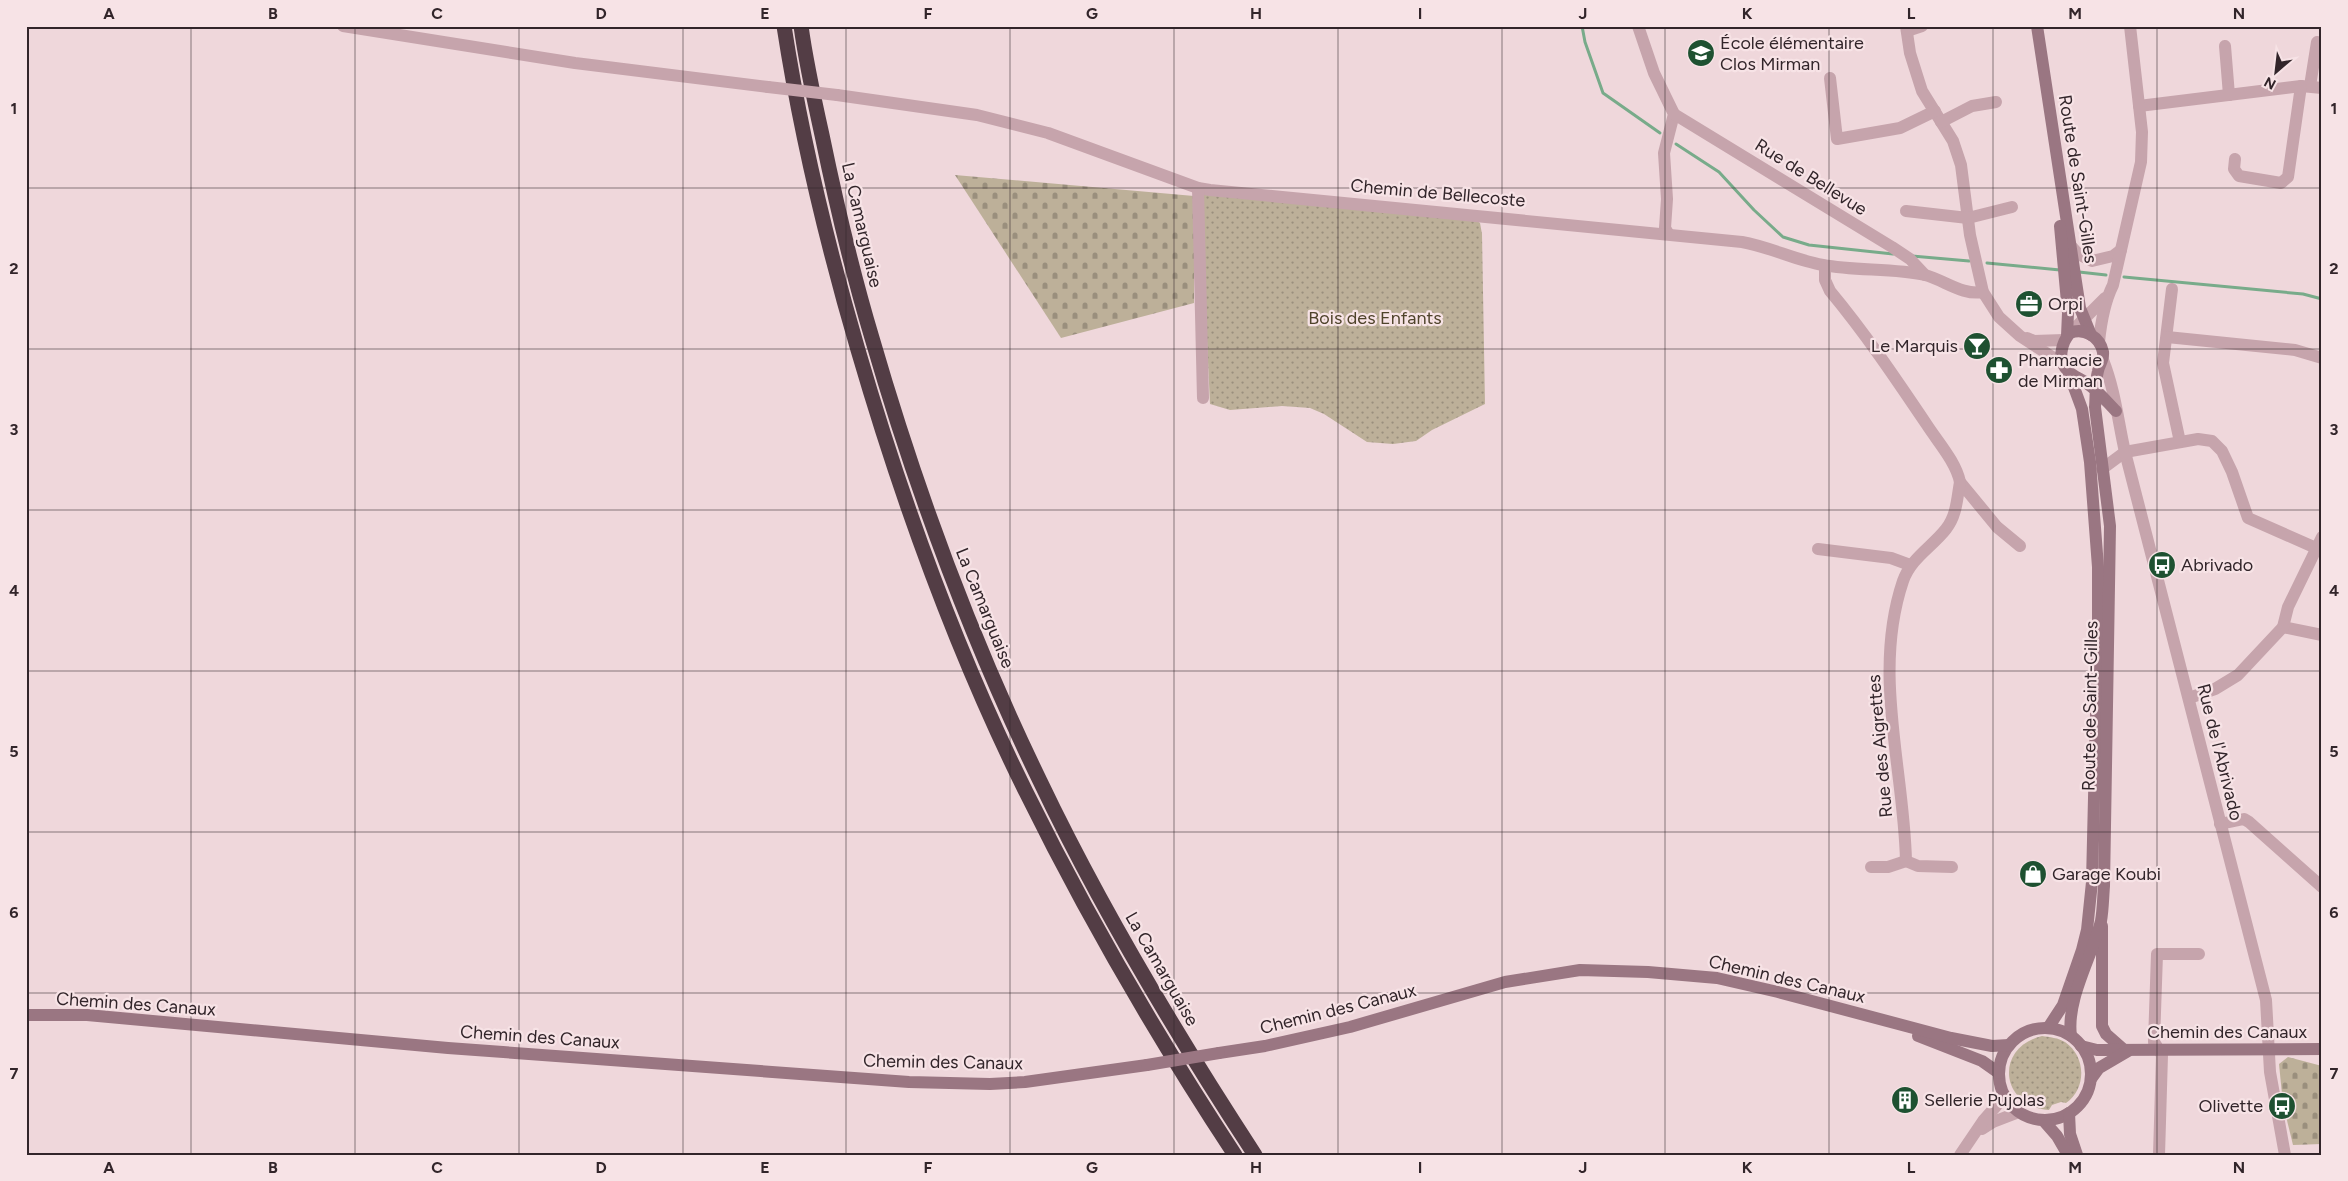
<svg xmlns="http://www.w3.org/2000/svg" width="2348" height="1181" font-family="Figtree,sans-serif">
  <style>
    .grass { fill: url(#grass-dots) }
    .cemetery { fill: url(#cemetery-stones) }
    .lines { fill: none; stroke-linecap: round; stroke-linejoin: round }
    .stream { stroke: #78ab8a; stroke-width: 3 }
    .minor { stroke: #c6a4ac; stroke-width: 12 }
    .tertiary { stroke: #c6a4ac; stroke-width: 12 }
    .secondary { stroke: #9a7682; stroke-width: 12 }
    .motorway { stroke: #533d45; stroke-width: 15 }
    .minor-bridge { stroke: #c6a4ac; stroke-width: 12 }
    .secondary-bridge { stroke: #9a7682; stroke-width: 12 }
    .grid { fill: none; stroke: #32252a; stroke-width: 1; stroke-opacity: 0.55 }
    .labels { text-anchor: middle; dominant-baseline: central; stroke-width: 4.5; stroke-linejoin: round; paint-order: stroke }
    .poi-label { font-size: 18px; fill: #32252a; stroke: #f7e3e6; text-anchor: start }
    .street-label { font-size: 18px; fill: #32252a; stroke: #f7e3e6 }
    .park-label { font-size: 18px; fill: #4f432b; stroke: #f7e3e6 }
    .neatline { fill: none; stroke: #32252a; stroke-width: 2 }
    .grid-label { font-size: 16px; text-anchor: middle; font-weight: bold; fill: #32252a }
  </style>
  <defs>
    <pattern id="grass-dots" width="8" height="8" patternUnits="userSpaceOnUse" patternTransform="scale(1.25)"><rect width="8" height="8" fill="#bdb099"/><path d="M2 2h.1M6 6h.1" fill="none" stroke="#9a8f7d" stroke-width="1.8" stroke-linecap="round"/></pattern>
    <pattern id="cemetery-stones" width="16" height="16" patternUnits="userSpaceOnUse" patternTransform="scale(1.25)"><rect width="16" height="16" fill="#bdb099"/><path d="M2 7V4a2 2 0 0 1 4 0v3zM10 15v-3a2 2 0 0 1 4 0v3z" fill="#9a8f7d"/></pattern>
  </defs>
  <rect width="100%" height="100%" fill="#efd7db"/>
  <!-- grass -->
  <g class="grass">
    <polygon points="1200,194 1473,218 1480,223 1482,234 1485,404 1432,430 1416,441 1393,444 1367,442 1324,414 1310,408 1282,406 1230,410 1210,404"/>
    <path d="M2042,1036c8,1 16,2 23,6 21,14 22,47 1,61l-5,-1 -9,3 -3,5c-49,-4 -55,-62 -7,-74z"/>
  </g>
  <!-- cemetery -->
  <g class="cemetery">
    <polygon points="955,175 1194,196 1194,303 1061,338"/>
    <polygon points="2288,1057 2322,1066 2322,1144 2293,1145 2283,1104 2279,1064"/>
  </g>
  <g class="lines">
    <!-- stream -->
    <g class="stream">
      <polyline points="1582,26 1585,42 1603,93 1660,133"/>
      <polyline points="1676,144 1719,172 1754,210 1783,237 1809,245 1893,254"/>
      <polyline points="1912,256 1969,261"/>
      <polyline points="1987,263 2060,270"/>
      <polyline points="2079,272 2106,275"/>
      <polyline points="2124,277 2303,294 2322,299"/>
    </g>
    <!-- minor -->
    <g class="minor">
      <polyline points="343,26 575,63 768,87"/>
      <polyline points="1638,26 1654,73 1674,114 1664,153 1667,199 1665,228 1668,233"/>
      <polyline points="1906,26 1910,53 1922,91 1953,141 1961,165 1970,235 1983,292 1999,317 2020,336 2063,364"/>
      <polyline points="1907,31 1922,26"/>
      <polyline points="2225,46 2229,95"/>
      <polyline points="1830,78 1837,139 1900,128 1935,111"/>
      <polyline points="2310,86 2317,42"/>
      <path d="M837,95l140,20 71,18 150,55 12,2 532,52c28,5 53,18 81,23 32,6 72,3 102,10 19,5 38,21 58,17"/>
      <polyline points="2139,106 2301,86 2322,88"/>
      <polyline points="1674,114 1892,247 1910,259 1925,275"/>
      <polyline points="1941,122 1972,106 1996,102"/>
      <polyline points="2235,159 2234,169 2239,176 2281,183 2288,177 2301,86"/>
      <polyline points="1198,188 1203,398"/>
      <polyline points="1906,211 1968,218 2012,207"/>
      <polyline points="2071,246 2078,254 2092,261 2113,256 2121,250"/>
      <path d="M1825,266v14l5,11c35,42 66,88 97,134 11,17 29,37 33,57l37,45 23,19"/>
      <polyline points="2172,289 2163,363 2180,442"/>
      <polyline points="2070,333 2105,298"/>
      <polyline points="2167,337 2295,350 2322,358"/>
      <polyline points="2027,338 2034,341 2064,340"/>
      <path d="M2099,342c2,-20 5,-39 14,-57l28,-123 1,-30 -12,-106"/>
      <polyline points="2102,469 2125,452 2198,439 2212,441 2222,451 2232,472 2248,518 2316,548"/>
      <polyline points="1818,549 1891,558 1910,565"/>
      <polyline points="2283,627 2322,635"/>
      <polyline points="2189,698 2215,689 2238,675 2283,627 2288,607 2322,537"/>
      <polyline points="2220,824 2244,819 2249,822 2322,887"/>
      <polyline points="1871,867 1888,867 1906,861"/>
      <path d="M1952,867l-34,-1 -12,-5c-2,-93 -34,-188 -3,-280 8,-23 29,-34 43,-52 11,-14 11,-31 14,-47"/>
      <polyline points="1982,1129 1993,1122 2019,1112"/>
      <polyline points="1960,1155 1983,1121 2005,1096"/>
      <polyline points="2159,1155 2162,1055 2154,1042 2157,954 2199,954"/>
    </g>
    <!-- tertiary -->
    <path class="tertiary" d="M2103,360c12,30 15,61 22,92l141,548 4,72 15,83"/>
    <!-- secondary -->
    <g class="secondary">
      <polyline points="2037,26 2080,308 2091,335"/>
      <polyline points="2060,226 2068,313 2067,336"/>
      <polyline points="2102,926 2102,1026 2106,1034 2123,1049"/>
      <polyline points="26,1015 87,1015 448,1048 909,1082 990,1084 1025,1082 1147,1065"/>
      <polyline points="2048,1028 2063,1005 2082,950 2087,930 2092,882 2098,630 2098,567 2090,462 2082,409 2068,371"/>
      <circle cx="2045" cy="1074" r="46"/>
      <polyline points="1918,1036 1982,1061 1999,1073"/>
      <path d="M2071,1036c-5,-37 21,-79 30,-115 2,-11 2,-23 3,-35l6,-360 -15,-119c1,-11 0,-25 3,-36 1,-6 6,-11 5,-19 -3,-15 -19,-25 -33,-19 -9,10 -13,28 -2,38 6,6 14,8 20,13 10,7 19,18 28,27"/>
      <polyline points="2081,1046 2097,1050 2322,1049"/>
      <polyline points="1219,1053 1265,1046 1350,1027 1505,982 1580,970 1648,972 1717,978 1778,992 1951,1038 1992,1046 2009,1045"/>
      <polyline points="2091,1079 2099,1068 2128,1051"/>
      <polyline points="2069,1113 2070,1134 2077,1155"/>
      <polyline points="2043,1120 2057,1136 2068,1155"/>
    </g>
    <!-- motorway -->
    <g class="motorway">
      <path d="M784,26c17,110 43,218 74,324 44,151 98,301 168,442 62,126 132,246 209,363"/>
      <path d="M801,26c5,37 13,73 21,109 14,68 30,136 50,203 44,152 99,301 168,443 62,130 136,253 215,374"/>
    </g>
    <!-- minor-bridge -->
    <polyline class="minor-bridge" points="768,87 837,95"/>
    <!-- secondary-bridge -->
    <polyline class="secondary-bridge" points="1147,1065 1219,1053"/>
  </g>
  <!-- grid -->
  <path class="grid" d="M191,26v1129M355,26v1129M519,26v1129M683,26v1129M846,26v1129M1010,26v1129M1174,26v1129M1338,26v1129M1502,26v1129M1665,26v1129M1829,26v1129M1993,26v1129M2157,26v1129M26,188h2296M26,349h2296M26,510h2296M26,671h2296M26,832h2296M26,993h2296"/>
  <!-- icons -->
  <defs>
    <g id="school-disc" transform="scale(1.4375)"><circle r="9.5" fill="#1e5131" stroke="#f7e3e6"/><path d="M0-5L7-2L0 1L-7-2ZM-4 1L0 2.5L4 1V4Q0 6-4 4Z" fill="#fff"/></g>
    <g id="office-disc" transform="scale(1.4375)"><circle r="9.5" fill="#1e5131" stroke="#f7e3e6"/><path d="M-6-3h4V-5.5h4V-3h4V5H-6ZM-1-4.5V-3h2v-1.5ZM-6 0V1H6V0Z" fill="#fff"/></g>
    <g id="bar-disc" transform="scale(1.4375)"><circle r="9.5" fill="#1e5131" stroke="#f7e3e6"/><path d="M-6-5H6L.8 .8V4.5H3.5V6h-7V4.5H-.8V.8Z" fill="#fff"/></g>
    <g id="pharmacy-disc" transform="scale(1.4375)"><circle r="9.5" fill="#1e5131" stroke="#f7e3e6"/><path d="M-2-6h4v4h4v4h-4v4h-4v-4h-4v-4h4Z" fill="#fff"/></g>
    <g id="bus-disc" transform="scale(1.4375)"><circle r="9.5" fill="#1e5131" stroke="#f7e3e6"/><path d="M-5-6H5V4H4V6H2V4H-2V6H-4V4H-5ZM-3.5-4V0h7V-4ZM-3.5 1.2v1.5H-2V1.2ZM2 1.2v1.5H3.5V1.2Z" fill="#fff"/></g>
    <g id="shop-disc" transform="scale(1.4375)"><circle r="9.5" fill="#1e5131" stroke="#f7e3e6"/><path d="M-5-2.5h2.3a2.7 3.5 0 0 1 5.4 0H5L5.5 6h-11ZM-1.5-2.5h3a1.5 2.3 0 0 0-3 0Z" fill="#fff"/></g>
    <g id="building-disc" transform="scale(1.4375)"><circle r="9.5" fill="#1e5131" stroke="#f7e3e6"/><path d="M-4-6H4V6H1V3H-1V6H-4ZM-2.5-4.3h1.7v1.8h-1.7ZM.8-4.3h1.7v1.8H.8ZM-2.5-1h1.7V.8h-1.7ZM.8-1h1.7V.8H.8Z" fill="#fff"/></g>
  </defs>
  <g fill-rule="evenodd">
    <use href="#school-disc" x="1701" y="53"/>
    <use href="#office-disc" x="2029" y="304"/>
    <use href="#bar-disc" x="1977" y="346"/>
    <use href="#pharmacy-disc" x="1999" y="370"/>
    <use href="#bus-disc" x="2162" y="565"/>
    <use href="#shop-disc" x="2033" y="874"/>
    <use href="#building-disc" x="1905" y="1100"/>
    <use href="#bus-disc" x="2282" y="1106"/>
  </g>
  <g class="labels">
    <!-- poi labels -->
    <g class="poi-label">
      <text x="1720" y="43">École élémentaire<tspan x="1720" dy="21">Clos Mirman</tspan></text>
      <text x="2048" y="304">Orpi</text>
      <text x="1958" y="346" text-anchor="end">Le Marquis</text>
      <text x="2018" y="360">Pharmacie<tspan x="2018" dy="21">de Mirman</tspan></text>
      <text x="2181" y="565">Abrivado</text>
      <text x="2052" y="874">Garage Koubi</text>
      <text x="1924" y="1100">Sellerie Pujolas</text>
      <text x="2263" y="1106" text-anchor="end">Olivette</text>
    </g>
    <!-- street labels -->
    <g class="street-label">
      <text transform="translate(1811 177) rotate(32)">Rue de Bellevue</text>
      <text transform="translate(2078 179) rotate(81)">Route de Saint-Gilles</text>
      <text transform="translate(1438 193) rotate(5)">Chemin de Bellecoste</text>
      <text transform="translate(862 225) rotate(77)">La Camarguaise</text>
      <text transform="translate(985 608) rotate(68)">La Camarguaise</text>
      <text transform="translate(2090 706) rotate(-89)">Route de Saint-Gilles</text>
      <text transform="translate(1880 746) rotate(-95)">Rue des Aigrettes</text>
      <text transform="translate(2220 752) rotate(76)">Rue de l'Abrivado</text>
      <text transform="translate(1162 969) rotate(60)">La Camarguaise</text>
      <text transform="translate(1787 979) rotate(13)">Chemin des Canaux</text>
      <text transform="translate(136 1004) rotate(4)">Chemin des Canaux</text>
      <text transform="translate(1338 1009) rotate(-14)">Chemin des Canaux</text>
      <text x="2227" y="1032">Chemin des Canaux</text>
      <text transform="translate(540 1037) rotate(4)">Chemin des Canaux</text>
      <text transform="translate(943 1062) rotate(1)">Chemin des Canaux</text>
    </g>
    <!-- park labels -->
    <g class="park-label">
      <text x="1375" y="318">Bois des Enfants</text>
    </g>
  </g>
  <!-- border -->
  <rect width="2348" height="1181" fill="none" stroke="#f7e3e6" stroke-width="55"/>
  <!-- north arrow -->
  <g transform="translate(2276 72) rotate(208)" stroke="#f7e3e6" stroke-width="4" paint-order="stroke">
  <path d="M0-4L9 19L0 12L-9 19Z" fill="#32252a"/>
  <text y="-8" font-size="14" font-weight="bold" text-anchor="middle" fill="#32252a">N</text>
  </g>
  <rect x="28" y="28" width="2292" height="1126" class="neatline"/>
  <g class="grid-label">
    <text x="109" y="19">A</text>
    <text x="273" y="19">B</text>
    <text x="437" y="19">C</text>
    <text x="601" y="19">D</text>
    <text x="765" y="19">E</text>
    <text x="928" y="19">F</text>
    <text x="1092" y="19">G</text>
    <text x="1256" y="19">H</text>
    <text x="1420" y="19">I</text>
    <text x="1583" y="19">J</text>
    <text x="1747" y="19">K</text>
    <text x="1911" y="19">L</text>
    <text x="2075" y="19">M</text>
    <text x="2239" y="19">N</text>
    <text x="14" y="114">1</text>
    <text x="2334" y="114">1</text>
    <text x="14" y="274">2</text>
    <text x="2334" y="274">2</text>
    <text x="14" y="435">3</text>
    <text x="2334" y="435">3</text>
    <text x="14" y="596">4</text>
    <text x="2334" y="596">4</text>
    <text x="14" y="757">5</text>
    <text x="2334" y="757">5</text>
    <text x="14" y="918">6</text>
    <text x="2334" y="918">6</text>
    <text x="14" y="1079">7</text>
    <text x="2334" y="1079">7</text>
    <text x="109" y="1173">A</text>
    <text x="273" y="1173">B</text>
    <text x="437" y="1173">C</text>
    <text x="601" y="1173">D</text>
    <text x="765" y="1173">E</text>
    <text x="928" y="1173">F</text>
    <text x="1092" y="1173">G</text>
    <text x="1256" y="1173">H</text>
    <text x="1420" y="1173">I</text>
    <text x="1583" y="1173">J</text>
    <text x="1747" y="1173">K</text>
    <text x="1911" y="1173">L</text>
    <text x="2075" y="1173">M</text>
    <text x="2239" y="1173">N</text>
  </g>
</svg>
